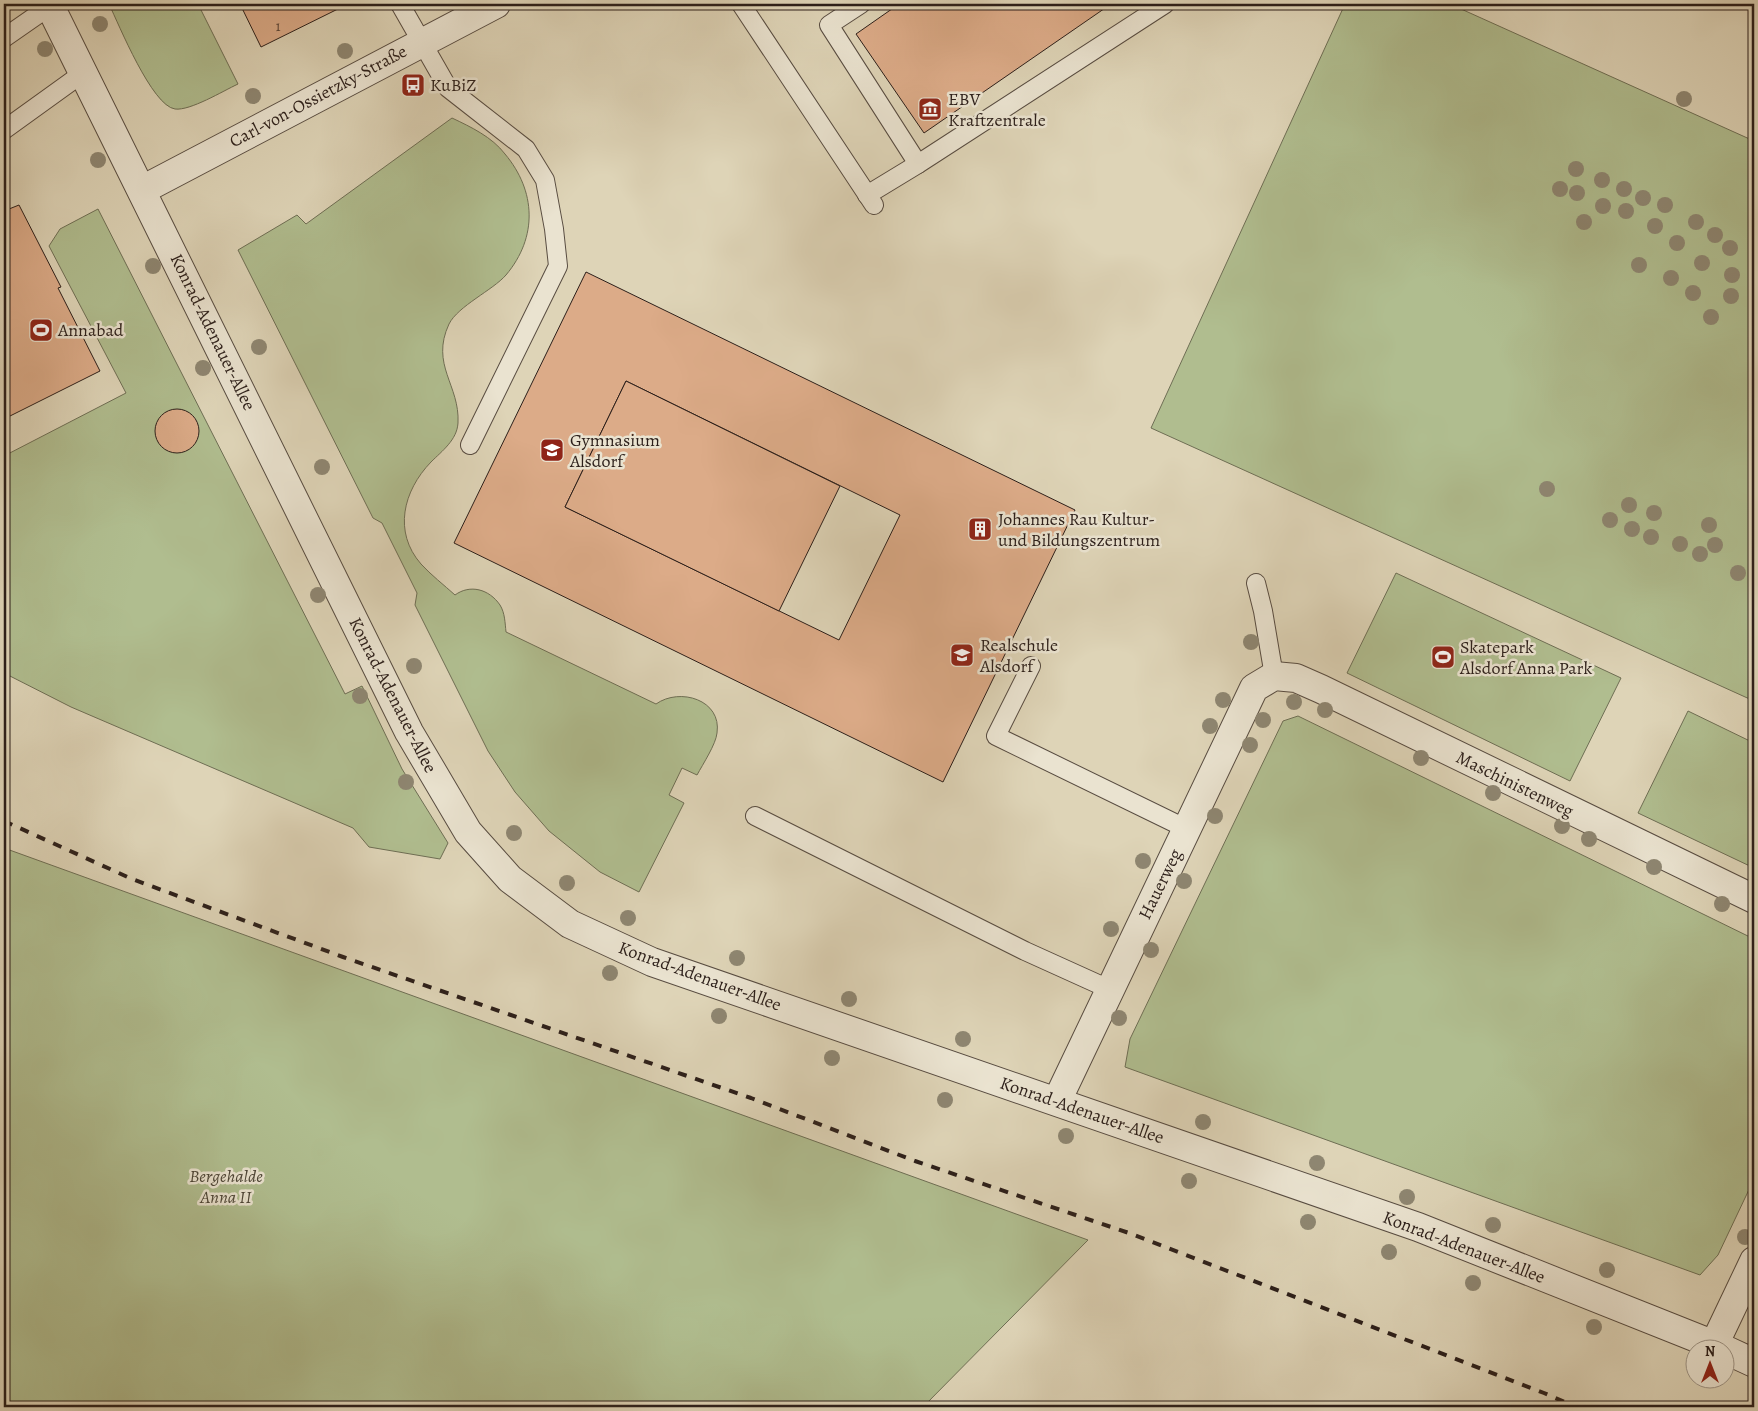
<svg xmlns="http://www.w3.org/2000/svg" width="1758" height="1411" font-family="Alegreya,serif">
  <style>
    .green { fill: #b0bd8f; stroke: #6e6e54 }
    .building { fill: #dcab88; stroke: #2c1f1a; fill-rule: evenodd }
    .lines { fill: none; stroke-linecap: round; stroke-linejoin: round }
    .service-casing { stroke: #584c41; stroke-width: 20 }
    .minor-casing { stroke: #584c41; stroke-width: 30 }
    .tertiary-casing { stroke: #584c41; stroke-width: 30 }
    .service { stroke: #eae3d0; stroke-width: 18 }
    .minor { stroke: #eae3d0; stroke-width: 28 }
    .tertiary { stroke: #eae3d0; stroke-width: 28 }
    .rail { stroke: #2c1f1a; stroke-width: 4; stroke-dasharray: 9 9; stroke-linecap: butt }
    .tree { fill: #8e8671 }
    .labels { text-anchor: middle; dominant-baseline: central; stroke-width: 5; stroke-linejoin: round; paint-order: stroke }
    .number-label { font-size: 15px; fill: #584236 }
    .poi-label { font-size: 18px; fill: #2c1f1a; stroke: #eae3d0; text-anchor: start }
    .street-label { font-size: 18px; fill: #2c1f1a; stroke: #eae3d0 }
    .park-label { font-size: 18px; font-style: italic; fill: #4d4637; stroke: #eae3d0 }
  </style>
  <rect width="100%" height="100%" fill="#ded4b7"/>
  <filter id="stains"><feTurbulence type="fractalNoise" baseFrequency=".004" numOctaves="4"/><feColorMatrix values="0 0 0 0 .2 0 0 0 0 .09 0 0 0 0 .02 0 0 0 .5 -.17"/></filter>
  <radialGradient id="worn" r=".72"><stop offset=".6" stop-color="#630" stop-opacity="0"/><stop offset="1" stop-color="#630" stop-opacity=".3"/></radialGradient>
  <!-- green -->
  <g class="green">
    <path d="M109,4h89l40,80c-15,7 -48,27 -63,25 -23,-3 -56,-84 -66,-105z"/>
    <polygon points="1345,4 1450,4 1754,141 1754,701 1151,428"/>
    <path d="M452,118c19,9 40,19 53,36 31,37 33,83 1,121 -13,15 -48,31 -57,49 -19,41 11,61 9,99 -1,17 -16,28 -27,39 -28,29 -38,70 -10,102 10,11 23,21 34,31 15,-11 34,-6 45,10 5,8 5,18 6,27l150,72c24,-17 66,-4 61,29 -1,11 -14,31 -20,42l-15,-7 -13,27 15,8 -45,89 -39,-20 -51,-41 -34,-39 -27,-41 -73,-146 2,-12 -35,-70 -9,-5 -135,-268 59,-35 9,9z"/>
    <polygon points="98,209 345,694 362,686 402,769 448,843 440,859 369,847 353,828 71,707 4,673 4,456 126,393 49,246 60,229"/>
    <polygon points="1396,573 1621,678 1570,781 1347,673"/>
    <polygon points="1688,711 1754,743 1754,868 1638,813"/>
    <polygon points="1298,716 1754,939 1754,1179 1718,1255 1700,1275 1125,1067 1130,1039 1283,721"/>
    <polygon points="4,848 1088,1240 923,1407 4,1407"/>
  </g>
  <!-- building -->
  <g class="building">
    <polygon points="240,4 348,4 261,47"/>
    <polygon points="899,4 1111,4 924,133 856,34"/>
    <polygon points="19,205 61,287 58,288 100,371 4,419 4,211"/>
    <path d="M586,272l489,238 -132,272 -489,-239zM626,381l274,134 -61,125 -274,-133z"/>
    <polygon points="626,381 840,486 779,611 565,507"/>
    <circle cx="177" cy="431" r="22"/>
  </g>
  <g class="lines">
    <!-- service casing -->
    <g class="service-casing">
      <g id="service">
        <polyline points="400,4 448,88 526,149 545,180 554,229 558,266 470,445"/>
        <polyline points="741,4 874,205"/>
        <polyline points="861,4 829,25 918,164 1165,4"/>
        <polyline points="4,38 50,6"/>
        <polyline points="4,130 83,73"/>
        <polyline points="867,195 918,164"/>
        <polyline points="1256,583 1263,611 1274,676"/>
        <polyline points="1031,666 996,736 1187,829"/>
        <polyline points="755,816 1025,951 1109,989"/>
      </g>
    </g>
    <!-- minor casing -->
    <g class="minor-casing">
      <g id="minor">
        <polyline points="142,190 496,4"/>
        <polyline points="1057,1101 1254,688 1274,676 1296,678 1321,689 1754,899"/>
        <polyline points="1714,1345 1754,1261"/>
      </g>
    </g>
    <!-- tertiary casing -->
    <g class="tertiary-casing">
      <g id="tertiary">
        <polyline points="49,4 409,732 468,832 510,879 570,924 652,962 1418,1227 1722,1348"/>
        <polyline points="1726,1350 1754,1363"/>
      </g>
    </g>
    <!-- service -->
    <use href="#service" class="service"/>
    <!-- minor -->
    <use href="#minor" class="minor"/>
    <!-- tertiary -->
    <use href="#tertiary" class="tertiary"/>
    <!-- rail -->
    <polyline class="rail" points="4,821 132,879 343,957 751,1098 915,1161 1129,1233 1544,1393 1576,1407"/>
  </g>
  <!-- trees -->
  <g class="tree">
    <circle cx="100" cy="24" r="8"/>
    <circle cx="45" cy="49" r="8"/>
    <circle cx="345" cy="51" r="8"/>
    <circle cx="253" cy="96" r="8"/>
    <circle cx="1684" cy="99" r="8"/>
    <circle cx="98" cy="160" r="8"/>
    <circle cx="1576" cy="169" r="8"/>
    <circle cx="1602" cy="180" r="8"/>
    <circle cx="1560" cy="189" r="8"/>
    <circle cx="1624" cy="189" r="8"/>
    <circle cx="1577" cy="193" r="8"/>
    <circle cx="1643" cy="198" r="8"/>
    <circle cx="1665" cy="205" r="8"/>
    <circle cx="1603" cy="206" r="8"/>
    <circle cx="1626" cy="211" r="8"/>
    <circle cx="1584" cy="222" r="8"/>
    <circle cx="1696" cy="222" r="8"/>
    <circle cx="1655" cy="226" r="8"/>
    <circle cx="1715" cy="235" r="8"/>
    <circle cx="1677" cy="243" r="8"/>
    <circle cx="1730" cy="248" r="8"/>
    <circle cx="1702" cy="263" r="8"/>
    <circle cx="1639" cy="265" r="8"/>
    <circle cx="153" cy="266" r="8"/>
    <circle cx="1732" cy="275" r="8"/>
    <circle cx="1671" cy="278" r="8"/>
    <circle cx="1693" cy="293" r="8"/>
    <circle cx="1731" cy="296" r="8"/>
    <circle cx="1711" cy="317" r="8"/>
    <circle cx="259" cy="347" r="8"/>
    <circle cx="203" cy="368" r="8"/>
    <circle cx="322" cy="467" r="8"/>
    <circle cx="1547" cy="489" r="8"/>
    <circle cx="1629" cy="505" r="8"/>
    <circle cx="1654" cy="513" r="8"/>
    <circle cx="1610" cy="520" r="8"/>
    <circle cx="1709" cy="525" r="8"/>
    <circle cx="1632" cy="529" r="8"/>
    <circle cx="1651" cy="537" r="8"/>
    <circle cx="1680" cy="544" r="8"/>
    <circle cx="1715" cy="545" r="8"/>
    <circle cx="1700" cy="554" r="8"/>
    <circle cx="1738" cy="573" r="8"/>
    <circle cx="318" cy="595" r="8"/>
    <circle cx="1251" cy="642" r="8"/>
    <circle cx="414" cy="666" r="8"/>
    <circle cx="360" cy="696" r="8"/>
    <circle cx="1223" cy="700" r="8"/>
    <circle cx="1294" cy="702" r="8"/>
    <circle cx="1325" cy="710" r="8"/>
    <circle cx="1263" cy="720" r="8"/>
    <circle cx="1210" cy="726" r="8"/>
    <circle cx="1250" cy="745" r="8"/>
    <circle cx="1421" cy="758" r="8"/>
    <circle cx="406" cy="782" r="8"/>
    <circle cx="1493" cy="793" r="8"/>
    <circle cx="1215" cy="816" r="8"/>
    <circle cx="1562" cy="826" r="8"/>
    <circle cx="514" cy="833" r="8"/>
    <circle cx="1589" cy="839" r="8"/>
    <circle cx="1143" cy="861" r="8"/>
    <circle cx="1654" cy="867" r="8"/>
    <circle cx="1184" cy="881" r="8"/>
    <circle cx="567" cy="883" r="8"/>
    <circle cx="1722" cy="904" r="8"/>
    <circle cx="628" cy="918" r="8"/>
    <circle cx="1111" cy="929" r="8"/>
    <circle cx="1151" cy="950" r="8"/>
    <circle cx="737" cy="958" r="8"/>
    <circle cx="610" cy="973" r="8"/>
    <circle cx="849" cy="999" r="8"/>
    <circle cx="719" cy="1016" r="8"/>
    <circle cx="1119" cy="1018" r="8"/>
    <circle cx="963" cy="1039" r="8"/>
    <circle cx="832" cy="1058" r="8"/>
    <circle cx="945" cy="1100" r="8"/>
    <circle cx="1203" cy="1122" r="8"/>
    <circle cx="1066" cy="1136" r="8"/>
    <circle cx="1317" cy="1163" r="8"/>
    <circle cx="1189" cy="1181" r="8"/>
    <circle cx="1407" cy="1197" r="8"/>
    <circle cx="1308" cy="1222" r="8"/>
    <circle cx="1493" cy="1225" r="8"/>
    <circle cx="1745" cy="1237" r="8"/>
    <circle cx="1389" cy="1252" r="8"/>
    <circle cx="1607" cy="1270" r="8"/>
    <circle cx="1473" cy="1283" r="8"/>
    <circle cx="1594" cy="1327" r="8"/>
  </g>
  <!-- icons -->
  <defs>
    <g id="bus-square" transform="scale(1.25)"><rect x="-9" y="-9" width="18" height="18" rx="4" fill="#8f2418" stroke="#eae3d0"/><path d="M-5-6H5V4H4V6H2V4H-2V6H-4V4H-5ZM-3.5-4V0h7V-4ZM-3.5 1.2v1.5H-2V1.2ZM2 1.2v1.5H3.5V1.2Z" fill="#fff"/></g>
    <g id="museum-square" transform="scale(1.25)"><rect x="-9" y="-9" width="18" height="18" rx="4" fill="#8f2418" stroke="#eae3d0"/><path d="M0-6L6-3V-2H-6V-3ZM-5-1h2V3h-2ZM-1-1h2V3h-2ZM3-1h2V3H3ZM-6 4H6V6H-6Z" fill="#fff"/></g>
    <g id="stadium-square" transform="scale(1.25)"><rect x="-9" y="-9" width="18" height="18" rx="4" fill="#8f2418" stroke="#eae3d0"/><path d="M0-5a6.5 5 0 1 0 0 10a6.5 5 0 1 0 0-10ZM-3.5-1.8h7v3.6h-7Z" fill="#fff"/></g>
    <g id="school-square" transform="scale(1.25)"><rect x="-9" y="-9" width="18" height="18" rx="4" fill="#8f2418" stroke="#eae3d0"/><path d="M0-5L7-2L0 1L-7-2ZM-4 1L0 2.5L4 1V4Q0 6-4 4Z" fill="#fff"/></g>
    <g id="building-square" transform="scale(1.25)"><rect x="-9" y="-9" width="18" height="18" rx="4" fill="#8f2418" stroke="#eae3d0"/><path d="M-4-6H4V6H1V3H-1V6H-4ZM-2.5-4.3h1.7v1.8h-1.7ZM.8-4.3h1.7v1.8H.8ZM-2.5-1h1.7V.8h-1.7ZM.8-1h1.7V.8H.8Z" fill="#fff"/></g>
  </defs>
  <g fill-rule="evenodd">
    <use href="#bus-square" x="413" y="85"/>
    <use href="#museum-square" x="930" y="109"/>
    <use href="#stadium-square" x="41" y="330"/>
    <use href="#school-square" x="552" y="450"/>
    <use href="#building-square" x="980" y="529"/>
    <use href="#school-square" x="962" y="655"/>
    <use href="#stadium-square" x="1443" y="657"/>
  </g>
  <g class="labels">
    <!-- number labels -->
    <g class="number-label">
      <text x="278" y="26">1</text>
    </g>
    <!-- poi labels -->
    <g class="poi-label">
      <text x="430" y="85">KuBiZ</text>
      <text x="948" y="99">EBV<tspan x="948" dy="21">Kraftzentrale</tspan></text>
      <text x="58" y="330">Annabad</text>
      <text x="570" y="440">Gymnasium<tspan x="570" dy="21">Alsdorf</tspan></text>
      <text x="998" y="519">Johannes Rau Kultur-<tspan x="998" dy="21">und Bildungszentrum</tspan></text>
      <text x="980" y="645">Realschule<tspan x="980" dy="21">Alsdorf</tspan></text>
      <text x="1460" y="647">Skatepark<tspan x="1460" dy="21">Alsdorf Anna Park</tspan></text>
    </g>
    <!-- street labels -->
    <g class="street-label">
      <text transform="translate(318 96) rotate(-28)">Carl-von-Ossietzky-Straße</text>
      <text transform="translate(213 332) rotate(64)">Konrad-Adenauer-Allee</text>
      <text transform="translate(393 695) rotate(63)">Konrad-Adenauer-Allee</text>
      <text transform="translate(1515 784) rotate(26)">Maschinistenweg</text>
      <text transform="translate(1160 884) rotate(-64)">Hauerweg</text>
      <text transform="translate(700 976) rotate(20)">Konrad-Adenauer-Allee</text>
      <text transform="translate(1082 1110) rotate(19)">Konrad-Adenauer-Allee</text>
      <text transform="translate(1464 1247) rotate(21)">Konrad-Adenauer-Allee</text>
    </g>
    <!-- park labels -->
    <g class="park-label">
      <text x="226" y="1176">Bergehalde<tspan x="226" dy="21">Anna II</tspan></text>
    </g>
  </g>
  <!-- margin -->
  <rect width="1758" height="1411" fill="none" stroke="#ded4b7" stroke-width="20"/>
  <rect x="5" y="5" width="1748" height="1401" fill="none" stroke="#2c1f1a" stroke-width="2.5"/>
  <rect x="10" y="10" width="1738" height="1391" fill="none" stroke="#2c1f1a"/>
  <!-- north arrow -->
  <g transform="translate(1710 1364)"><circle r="24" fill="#eae3d0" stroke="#9e9587"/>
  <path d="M0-4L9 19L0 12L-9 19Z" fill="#8f2418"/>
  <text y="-8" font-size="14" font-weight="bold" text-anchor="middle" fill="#2c1f1a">N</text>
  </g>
  <rect width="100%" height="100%" filter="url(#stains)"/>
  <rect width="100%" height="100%" fill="url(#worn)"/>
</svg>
